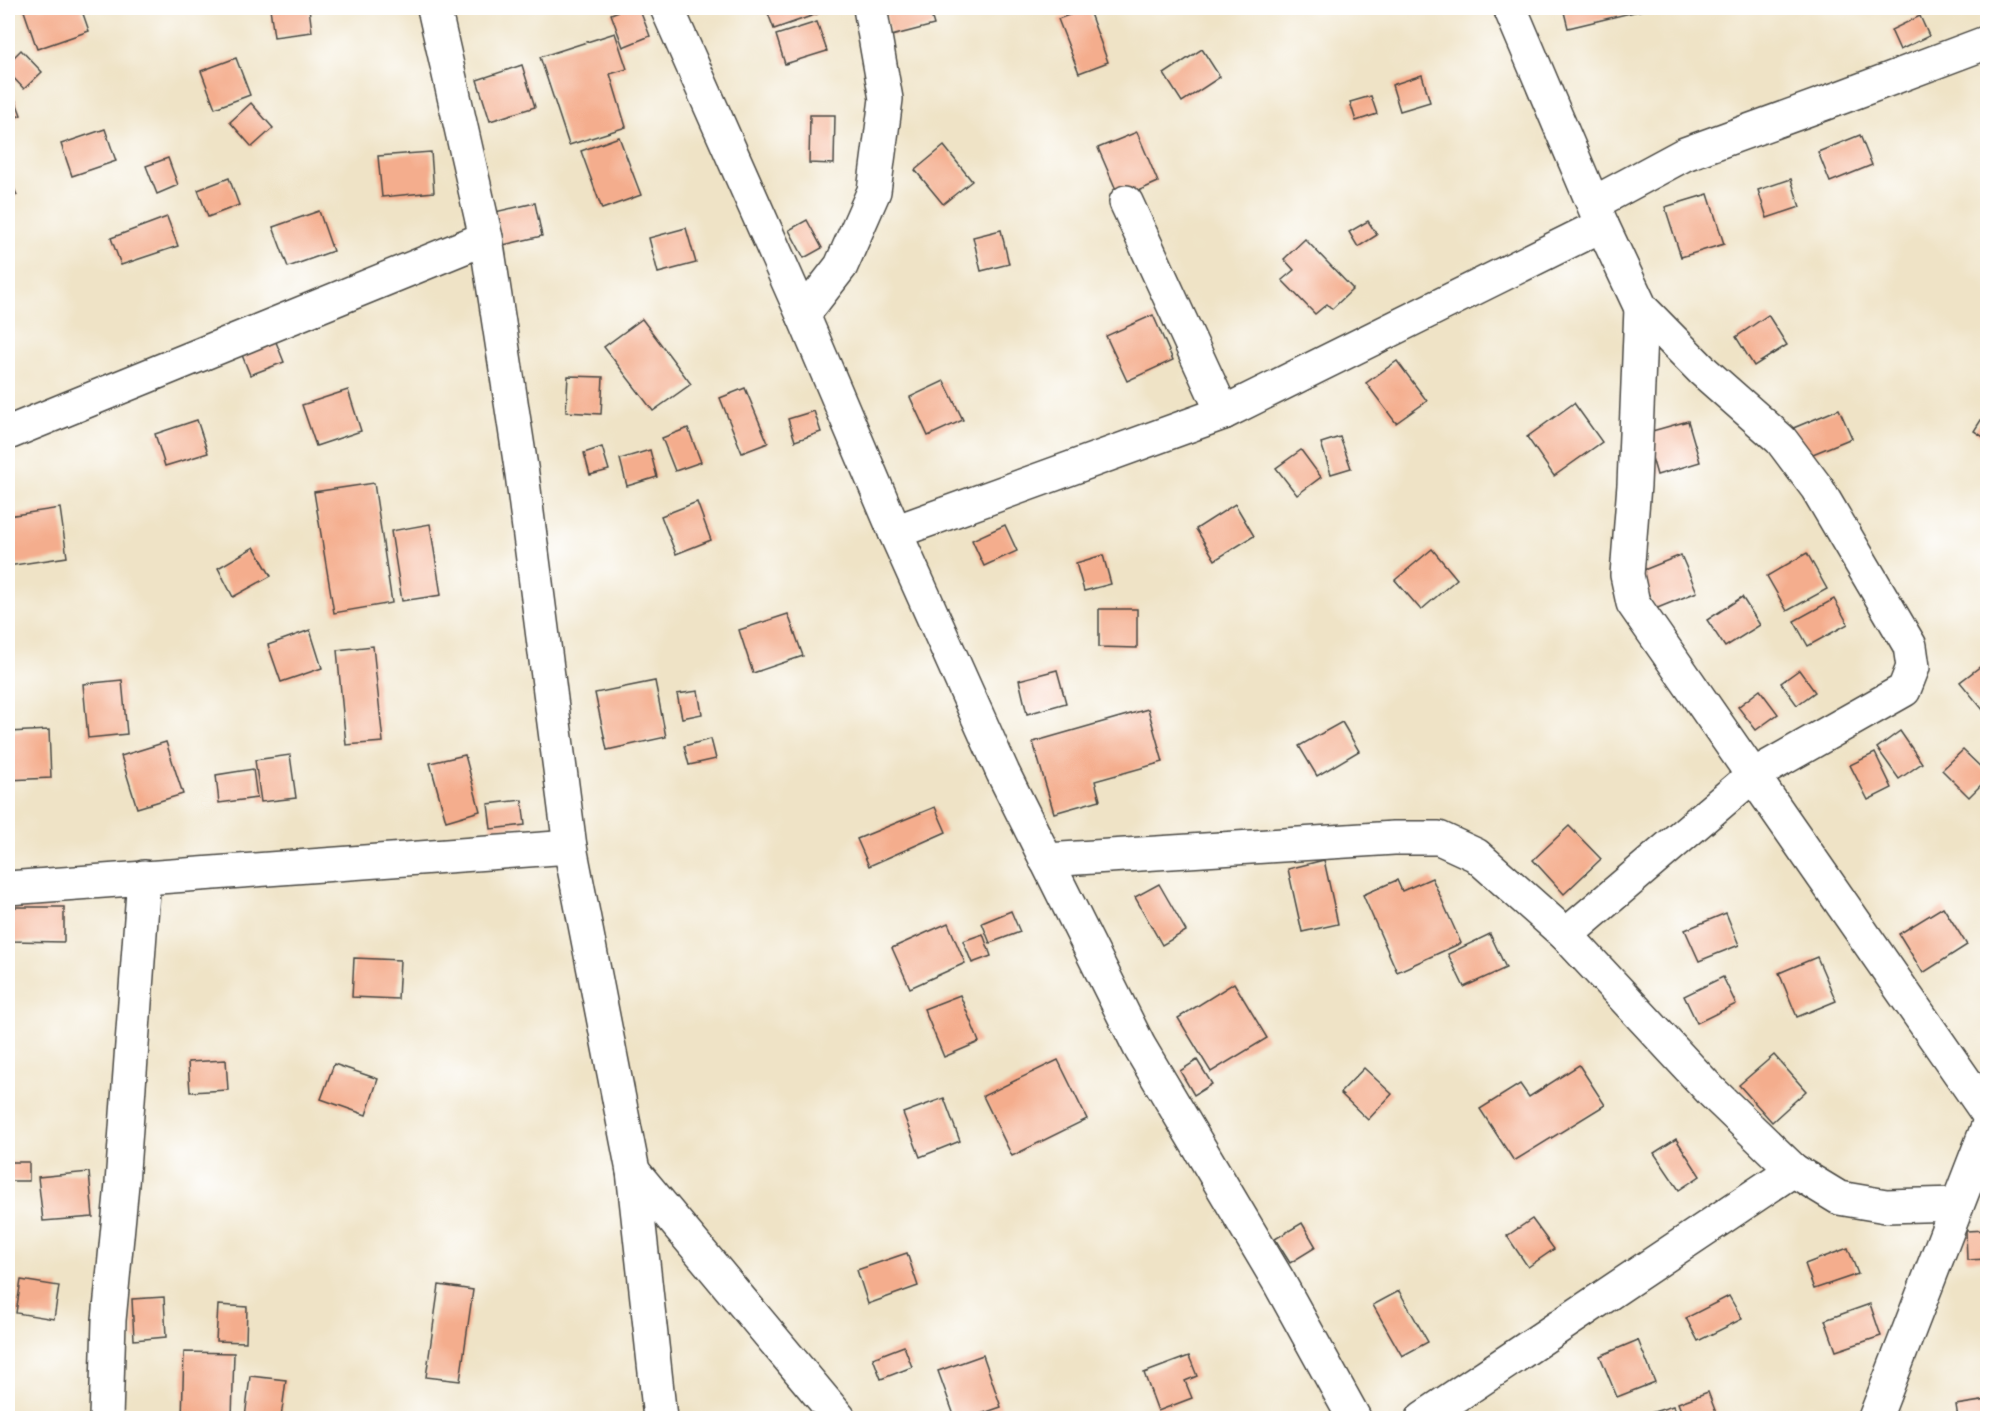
<svg xmlns="http://www.w3.org/2000/svg" width="1995" height="1426" font-family="'Indie Flower',sans-serif">
  <style>
    .building { fill: #f4ad8d }
    .lines { fill: none; stroke-linecap: round; stroke-linejoin: round }
    .street-casing { stroke: #484742; stroke-width: 36 }
    .street { stroke: #fff; stroke-width: 33 }
  </style>
  <rect width="100%" height="100%" fill="#fff"/>
  <filter id="ink" filterUnits="userSpaceOnUse"><feTurbulence type="fractalNoise" baseFrequency=".0167" numOctaves="2"/><feDisplacementMap in="SourceGraphic" scale="12" xChannelSelector="R" yChannelSelector="G"/><feConvolveMatrix kernelMatrix="1 2 1 2 8 2 1 2 1" color-interpolation-filters="sRGB"/></filter>
  <filter id="wash" filterUnits="userSpaceOnUse"><feTurbulence type="fractalNoise" baseFrequency=".008" numOctaves="4" result="noise"/><feDisplacementMap in="SourceGraphic" scale="24" xChannelSelector="R" yChannelSelector="G"/><feGaussianBlur stdDeviation="1.35" result="paint"/><feColorMatrix in="noise" values="0 0 0 0 0 0 0 0 0 0 0 0 0 0 0 0 0 1.4 0 .05"/><feComposite in="paint" operator="in"/></filter>
  <g filter="url(#wash)">
    <rect width="100%" height="100%" fill="#efe3c6"/>
    <g id="blocks">
      <!-- building -->
      <g class="building">
        <polygon points="23,8 81,8 89,31 37,49"/>
        <polygon points="270,8 309,8 312,32 274,37"/>
        <polygon points="627,8 639,8 650,36 623,47 611,14"/>
        <polygon points="766,8 814,8 817,14 774,29"/>
        <polygon points="884,8 929,8 934,25 891,36"/>
        <polygon points="1088,8 1108,62 1079,73 1058,19"/>
        <polygon points="1159,8 1172,8 1163,13"/>
        <polygon points="1563,8 1643,8 1643,10 1568,28"/>
        <polygon points="1920,16 1929,36 1900,50 1891,30"/>
        <polygon points="817,22 827,51 785,64 776,35"/>
        <polygon points="615,33 627,69 610,74 626,127 569,145 540,57"/>
        <polygon points="1202,49 1220,77 1182,102 1164,74"/>
        <polygon points="21,50 42,72 24,89 8,72 8,63"/>
        <polygon points="236,58 250,95 215,108 201,71"/>
        <polygon points="522,65 535,107 490,121 477,80"/>
        <polygon points="1422,75 1430,102 1400,111 1392,85"/>
        <polygon points="12,91 21,115 8,121 8,93"/>
        <polygon points="1371,96 1377,114 1356,121 1350,102"/>
        <polygon points="251,103 273,128 252,147 230,122"/>
        <polygon points="810,115 835,115 834,164 809,163"/>
        <polygon points="105,129 116,161 72,176 61,144"/>
        <polygon points="1137,132 1158,182 1120,199 1098,148"/>
        <polygon points="1860,135 1872,165 1830,182 1818,152"/>
        <polygon points="619,137 641,195 602,209 581,151"/>
        <polygon points="944,146 972,181 943,204 915,170"/>
        <polygon points="431,152 434,192 382,197 378,156"/>
        <polygon points="168,158 178,185 157,194 146,166"/>
        <polygon points="8,175 17,195 8,199"/>
        <polygon points="229,178 239,205 208,217 198,190"/>
        <polygon points="1791,179 1800,207 1767,218 1758,190"/>
        <polygon points="1708,194 1724,244 1681,257 1665,207"/>
        <polygon points="535,203 542,236 503,245 495,212"/>
        <polygon points="319,211 333,251 288,267 273,227"/>
        <polygon points="167,217 178,246 121,265 111,238"/>
        <polygon points="807,220 822,248 804,258 789,230"/>
        <polygon points="1368,221 1377,235 1358,247 1349,232"/>
        <polygon points="686,228 696,263 658,273 649,238"/>
        <polygon points="1001,230 1009,264 981,271 973,237"/>
        <polygon points="1305,239 1353,289 1332,309 1327,304 1315,314 1282,280 1294,270 1284,259"/>
        <polygon points="1153,315 1173,360 1127,381 1106,336"/>
        <polygon points="1768,315 1787,345 1754,366 1736,337"/>
        <polygon points="642,319 691,384 653,411 604,347"/>
        <polygon points="274,337 284,362 250,375 240,350"/>
        <polygon points="1397,361 1427,401 1396,423 1366,383"/>
        <polygon points="568,376 603,377 601,414 566,412"/>
        <polygon points="944,381 963,420 928,436 910,397"/>
        <polygon points="745,388 768,443 742,453 720,398"/>
        <polygon points="348,390 361,431 316,446 302,405"/>
        <polygon points="1574,403 1602,442 1554,476 1527,437"/>
        <polygon points="1839,409 1852,438 1803,458 1791,429"/>
        <polygon points="1988,409 1988,440 1974,431"/>
        <polygon points="814,411 821,432 795,441 788,419"/>
        <polygon points="197,420 208,453 165,466 155,434"/>
        <polygon points="1688,421 1700,462 1657,475 1645,433"/>
        <polygon points="688,428 701,462 675,471 662,438"/>
        <polygon points="1340,437 1351,468 1331,474 1321,443"/>
        <polygon points="602,447 609,470 590,475 584,453"/>
        <polygon points="650,450 657,477 627,486 620,459"/>
        <polygon points="1301,450 1321,477 1297,495 1276,468"/>
        <polygon points="374,483 392,603 334,613 314,492"/>
        <polygon points="697,502 711,540 676,554 661,516"/>
        <polygon points="1235,504 1254,536 1215,560 1196,529"/>
        <polygon points="60,508 67,557 8,566 8,516"/>
        <polygon points="430,524 441,595 402,601 391,531"/>
        <polygon points="1005,525 1017,551 984,566 972,540"/>
        <polygon points="254,547 271,576 233,597 218,568"/>
        <polygon points="1432,549 1457,579 1421,610 1395,580"/>
        <polygon points="1807,553 1827,589 1787,611 1767,576"/>
        <polygon points="1103,555 1111,584 1084,591 1076,563"/>
        <polygon points="1681,555 1697,592 1655,609 1639,572"/>
        <polygon points="1742,597 1760,625 1725,647 1707,620"/>
        <polygon points="1834,599 1848,624 1808,646 1794,621"/>
        <polygon points="1099,609 1137,609 1137,648 1099,647"/>
        <polygon points="788,614 803,656 753,673 739,630"/>
        <polygon points="310,630 322,668 281,682 268,645"/>
        <polygon points="373,646 383,742 346,745 337,650"/>
        <polygon points="1985,663 1988,666 1988,716 1960,682"/>
        <polygon points="1057,670 1066,703 1027,714 1019,680"/>
        <polygon points="1799,670 1815,692 1797,705 1781,683"/>
        <polygon points="122,680 127,734 88,738 83,684"/>
        <polygon points="655,681 666,737 607,750 595,693"/>
        <polygon points="1760,690 1778,714 1756,730 1738,707"/>
        <polygon points="698,691 702,714 682,718 677,694"/>
        <polygon points="1148,709 1163,762 1095,781 1100,800 1054,813 1033,742"/>
        <polygon points="1342,722 1359,751 1317,776 1299,746"/>
        <polygon points="49,730 51,778 8,780 8,732"/>
        <polygon points="1900,731 1922,763 1899,779 1877,748"/>
        <polygon points="711,739 716,759 689,765 684,746"/>
        <polygon points="166,742 183,794 137,808 121,756"/>
        <polygon points="1963,750 1988,774 1988,778 1969,797 1942,770"/>
        <polygon points="1875,753 1892,788 1868,800 1850,765"/>
        <polygon points="290,755 296,798 261,802 255,760"/>
        <polygon points="465,755 480,811 446,821 430,763"/>
        <polygon points="253,769 257,798 219,803 216,775"/>
        <polygon points="522,800 525,825 491,829 488,804"/>
        <polygon points="935,807 946,832 869,866 857,839"/>
        <polygon points="1569,826 1601,859 1564,894 1533,860"/>
        <polygon points="1324,860 1338,924 1302,932 1288,869"/>
        <polygon points="1432,878 1461,943 1397,972 1363,895 1397,880 1402,891"/>
        <polygon points="1159,884 1186,931 1162,945 1135,897"/>
        <polygon points="12,907 64,907 64,942 11,941"/>
        <polygon points="1943,907 1967,945 1923,973 1899,934"/>
        <polygon points="1011,911 1020,932 990,943 982,923"/>
        <polygon points="1726,913 1739,945 1699,961 1685,930"/>
        <polygon points="948,923 965,963 910,988 892,948"/>
        <polygon points="983,934 991,956 972,963 963,941"/>
        <polygon points="1490,934 1506,968 1464,987 1448,954"/>
        <polygon points="1817,957 1836,1001 1797,1017 1779,973"/>
        <polygon points="354,958 400,960 398,999 352,997"/>
        <polygon points="1723,977 1736,1004 1697,1023 1684,996"/>
        <polygon points="1234,983 1267,1038 1211,1072 1178,1018"/>
        <polygon points="960,995 979,1042 944,1057 924,1009"/>
        <polygon points="1774,1055 1806,1091 1772,1122 1739,1085"/>
        <polygon points="226,1060 228,1090 190,1092 188,1062"/>
        <polygon points="1058,1060 1087,1119 1012,1156 983,1096"/>
        <polygon points="1197,1060 1212,1084 1194,1095 1180,1071"/>
        <polygon points="334,1064 378,1079 366,1115 321,1099"/>
        <polygon points="1579,1065 1605,1105 1514,1161 1480,1109 1520,1084 1529,1097"/>
        <polygon points="1364,1068 1392,1094 1368,1120 1340,1093"/>
        <polygon points="944,1098 960,1141 920,1157 903,1113"/>
        <polygon points="1676,1139 1700,1176 1679,1190 1654,1153"/>
        <rect x="8" y="1162" width="21" height="19"/>
        <polygon points="89,1172 93,1217 43,1221 38,1177"/>
        <polygon points="1532,1219 1554,1249 1528,1267 1507,1236"/>
        <polygon points="1302,1223 1316,1247 1290,1263 1275,1239"/>
        <polygon points="1988,1230 1988,1259 1967,1260 1966,1231"/>
        <polygon points="1848,1248 1858,1274 1814,1289 1805,1264"/>
        <polygon points="907,1253 918,1286 868,1304 857,1270"/>
        <polygon points="21,1280 59,1286 54,1319 16,1313"/>
        <polygon points="439,1285 473,1290 460,1381 426,1377"/>
        <polygon points="1399,1291 1428,1342 1402,1356 1373,1305"/>
        <polygon points="1729,1296 1742,1319 1698,1341 1686,1318"/>
        <polygon points="164,1297 166,1337 134,1340 132,1299"/>
        <polygon points="1870,1304 1881,1336 1836,1351 1825,1320"/>
        <polygon points="218,1305 247,1307 246,1342 216,1341"/>
        <polygon points="1638,1340 1655,1382 1617,1397 1600,1356"/>
        <polygon points="904,1346 912,1367 881,1379 873,1358"/>
        <polygon points="184,1352 234,1353 232,1418 182,1418"/>
        <polygon points="983,1355 1001,1407 969,1418 955,1418 938,1371"/>
        <polygon points="1189,1356 1197,1376 1185,1381 1192,1398 1158,1411 1144,1373"/>
        <polygon points="250,1376 286,1380 281,1418 245,1418"/>
        <polygon points="1708,1392 1718,1418 1684,1418 1678,1403"/>
        <polygon points="1988,1400 1988,1418 1958,1418 1956,1405"/>
        <polygon points="1673,1406 1677,1418 1642,1418 1641,1416"/>
        <polygon points="1616,1413 1618,1418 1604,1418"/>
      </g>
    </g>
  </g>
  <g filter="url(#ink)">
    <use href="#blocks" fill-opacity="0" stroke="#484742" stroke-width="1.5"/>
    <g class="lines">
      <!-- street casing -->
      <g class="street-casing">
        <g id="street">
          <polyline points="434,8 486,238 522,474 570,847 633,1171 660,1418"/>
          <polyline points="667,8 803,315 895,532 1003,773 1139,1046 1279,1282 1354,1418"/>
          <polyline points="1510,8 1602,225 1641,308 1703,371 1781,440 1817,488 1910,646 1913,667 1904,690 1752,776 1566,935"/>
          <polyline points="1126,202 1223,413"/>
          <polyline points="1594,203 1685,154 1842,97 1988,42"/>
          <polyline points="1641,308 1634,485 1627,575 1633,603 1988,1114"/>
          <polyline points="803,315 841,266 874,191 886,99 870,8"/>
          <polyline points="8,433 486,238"/>
          <polyline points="895,532 1223,413 1602,225"/>
          <polyline points="1046,860 1394,838 1439,838 1476,855 1566,935 1711,1091 1793,1170"/>
          <polyline points="8,888 570,847"/>
          <polyline points="633,1171 839,1418"/>
          <polyline points="106,1418 109,1320 122,1184 144,877"/>
          <polyline points="1423,1418 1793,1170 1839,1198 1886,1206 1957,1204"/>
          <polyline points="1875,1418 1988,1126"/>
        </g>
      </g>
      <!-- street -->
      <use href="#street" class="street"/>
    </g>
  </g>
  <!-- margin -->
  <rect width="1995" height="1426" fill="none" stroke="#fff" stroke-width="30"/>
</svg>
